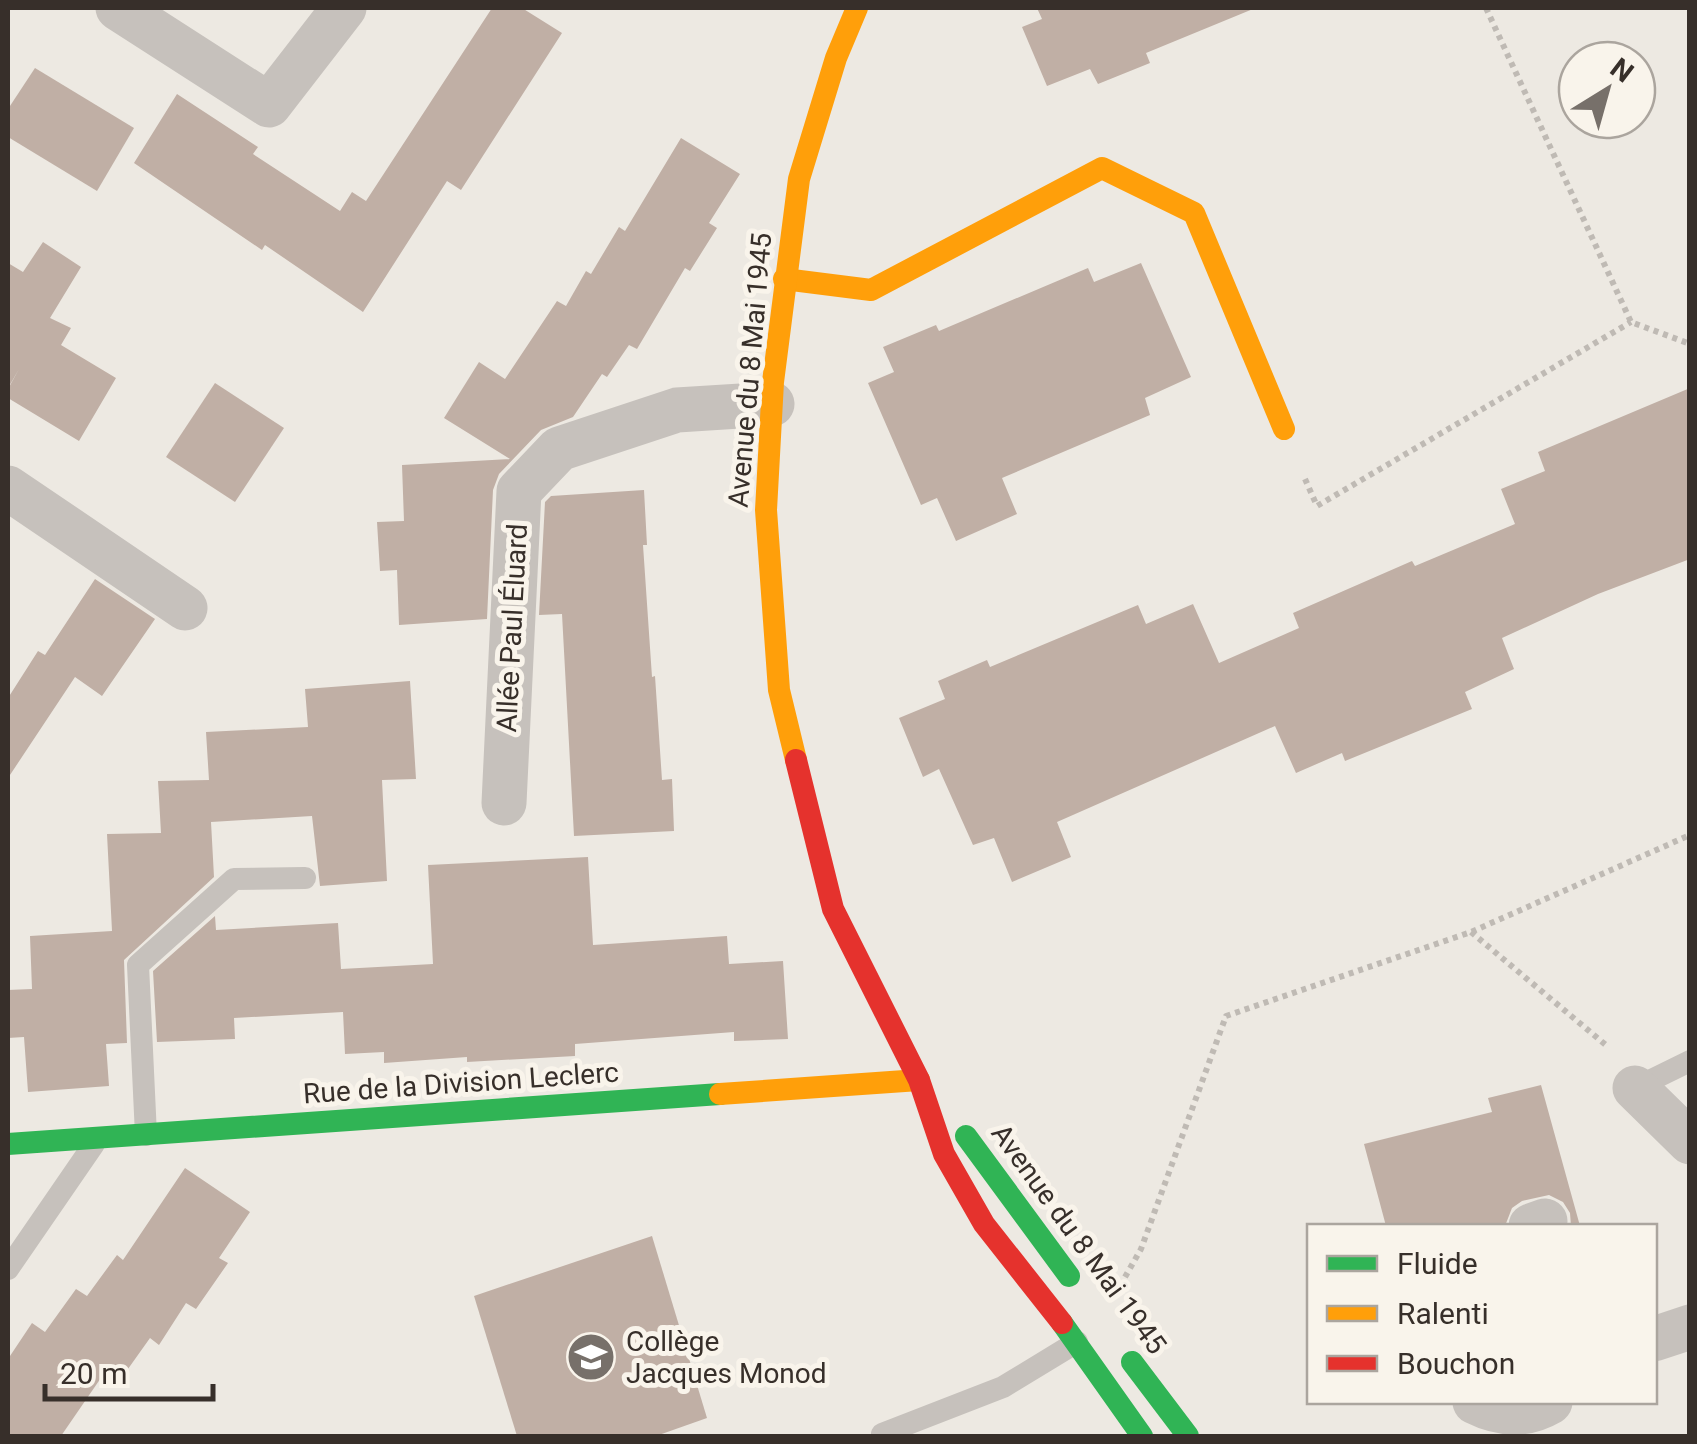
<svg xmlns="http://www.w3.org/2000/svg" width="1697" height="1444" font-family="Roboto,sans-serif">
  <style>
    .building { fill: #c0afa5 }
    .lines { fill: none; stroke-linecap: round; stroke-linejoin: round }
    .path { stroke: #bfbab4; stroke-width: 6; stroke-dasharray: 5 5; stroke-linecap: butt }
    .lane { stroke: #c6c1bc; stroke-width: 22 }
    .street { stroke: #c6c1bc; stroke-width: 45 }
    .fast { stroke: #30b455; stroke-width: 22 }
    .slow { stroke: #ff9f0a; stroke-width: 22 }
    .jam { stroke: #e5322d; stroke-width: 22 }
    .labels { text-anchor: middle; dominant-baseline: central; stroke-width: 10; stroke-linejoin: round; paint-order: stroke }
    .street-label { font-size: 28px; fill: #372f2a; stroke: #f9f4eb }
    .poi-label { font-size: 28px; fill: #372f2a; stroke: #f9f4eb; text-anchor: start }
  </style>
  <rect width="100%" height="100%" fill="#ede9e2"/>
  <!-- building -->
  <g class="building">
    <polygon points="492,8 522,8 562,33 461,190 447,181 363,312 265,245 262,250 134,163 177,94 258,147 253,154 340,211 352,192 366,201"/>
    <polygon points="1037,8 1253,8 1253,9 1146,53 1150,63 1098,84 1090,69 1047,86 1022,27 1042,19"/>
    <polygon points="35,68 134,128 97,191 8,137 8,109"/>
    <polygon points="681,138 740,174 709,223 717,228 690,271 685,268 637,349 629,345 607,377 602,374 573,417 541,430 499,474 493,490 487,619 399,625 397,570 380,571 377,522 404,521 402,465 510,459 444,418 479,362 505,379 557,301 566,306 586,271 591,274 619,227 625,231"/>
    <polygon points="43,242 81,267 50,318 71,328 61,345 116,378 79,441 8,398 8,389 19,369 8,388 8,263 23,272"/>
    <polygon points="1141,263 1191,377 1145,398 1150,415 1002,478 1017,514 956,541 937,498 921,505 868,383 894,372 883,347 936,325 939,331 1088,268 1094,282"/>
    <polygon points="215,383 284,428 235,502 166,457"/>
    <polygon points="1690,388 1690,559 1598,594 1502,638 1514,669 1465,692 1472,709 1345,761 1342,753 1296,773 1275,726 1057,822 1071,857 1012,882 994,838 973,845 939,769 923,777 899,718 945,699 938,681 987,660 990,667 1138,605 1146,624 1193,604 1219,663 1299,628 1293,613 1412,561 1415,566 1515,524 1501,489 1545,471 1538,452"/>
    <polygon points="644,490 647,545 643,545 652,677 655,676 662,780 672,779 674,831 574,836 562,614 539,615 545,502 551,496"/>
    <polygon points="95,579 155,619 102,696 75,677 8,778 8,698 38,651 45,655"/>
    <polygon points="410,681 416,779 382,780 387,881 320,886 312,816 211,822 214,877 124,960 127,1043 106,1044 109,1086 28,1092 24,1037 8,1038 8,990 32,989 30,936 112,931 107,834 161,833 158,781 209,780 206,732 308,727 305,689"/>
    <polygon points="588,857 593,945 727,936 729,964 783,961 788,1039 734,1041 734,1032 575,1044 575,1056 467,1062 467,1057 384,1063 384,1052 345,1054 343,1012 234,1018 235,1039 157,1042 153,971 215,916 216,930 338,923 341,969 433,964 428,865"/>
    <polygon points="1541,1085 1580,1226 1571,1226 1570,1213 1563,1202 1549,1195 1522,1201 1512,1208 1505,1226 1386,1226 1364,1144 1492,1112 1488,1098"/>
    <polygon points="185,1168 250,1212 219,1258 228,1263 196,1309 186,1303 159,1345 150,1338 118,1383 105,1372 61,1436 8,1436 8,1359 32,1323 45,1332 76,1289 87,1296 117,1255 123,1260"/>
    <polygon points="652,1236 707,1418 656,1436 517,1436 474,1296"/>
  </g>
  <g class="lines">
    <!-- path -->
    <g class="path">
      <polyline points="1486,8 1631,322 1690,344"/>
      <polyline points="1305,479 1317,506 1631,322"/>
      <polyline points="1471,932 1607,1046"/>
      <polyline points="1125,1277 1141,1249 1226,1016 1471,932 1690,835"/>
    </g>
    <!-- lane -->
    <g class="lane">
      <polyline points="1635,1088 1690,1061"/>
      <polyline points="146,1135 138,965 234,879 305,878"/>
      <polyline points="8,1269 94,1144"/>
      <polyline points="882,1434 1003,1387 1077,1342"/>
    </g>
    <!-- street -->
    <g class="street">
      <polyline points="118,8 269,105 344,8"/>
      <polyline points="8,488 185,608"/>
      <polyline points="504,803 519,491 559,449 677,410 772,404"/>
      <polyline points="1635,1088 1690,1142"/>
      <polyline points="1531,1226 1545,1221"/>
      <polyline points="1654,1339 1690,1327"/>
      <path d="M1475,1402c26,13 51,14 75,0"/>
    </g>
    <!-- fast -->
    <g class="fast">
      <polyline points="966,1136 1069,1276"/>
      <polyline points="8,1144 720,1094"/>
      <polyline points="1062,1323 1142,1436"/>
      <polyline points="1132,1362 1188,1436"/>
    </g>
    <!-- slow -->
    <g class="slow">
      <polyline points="784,279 871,290 1102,168 1194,213 1284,429"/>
      <polyline points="796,760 779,690 766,510 773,382 799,179 836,58 857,8"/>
      <polyline points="720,1094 919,1080"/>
    </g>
    <!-- jam -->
    <polyline class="jam" points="796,760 833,909 919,1080 944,1154 984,1224 1062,1323"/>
  </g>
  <!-- icons -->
  <defs>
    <g id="school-disc" transform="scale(2.5)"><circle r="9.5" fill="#77706a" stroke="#f9f4eb"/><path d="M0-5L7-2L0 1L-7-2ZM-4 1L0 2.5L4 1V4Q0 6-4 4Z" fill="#fff"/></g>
  </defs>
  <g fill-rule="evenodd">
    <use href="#school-disc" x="591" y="1357"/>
  </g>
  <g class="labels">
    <!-- street labels -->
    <g class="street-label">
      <text transform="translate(750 370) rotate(-85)">Avenue du 8 Mai 1945</text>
      <text transform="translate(512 628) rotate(-87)">Allée Paul Éluard</text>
      <text transform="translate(461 1083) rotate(-4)">Rue de la Division Leclerc</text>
      <text transform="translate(1079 1239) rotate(54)">Avenue du 8 Mai 1945</text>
    </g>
    <!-- poi labels -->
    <g class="poi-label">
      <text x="626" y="1341">Collège<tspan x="626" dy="32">Jacques Monod</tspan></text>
    </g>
  </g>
  <!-- border -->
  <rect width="1697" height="1444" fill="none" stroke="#372f2a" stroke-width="20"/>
  <!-- legend -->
  <rect x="1307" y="1224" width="350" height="180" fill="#f9f4eb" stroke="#aba59e" stroke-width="2.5"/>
  <rect x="1327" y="1256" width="50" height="15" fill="#30b455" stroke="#aba59e" stroke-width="2.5"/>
  <text x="1397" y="1274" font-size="30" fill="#372f2a">Fluide</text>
  <rect x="1327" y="1306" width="50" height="15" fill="#ff9f0a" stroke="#aba59e" stroke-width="2.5"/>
  <text x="1397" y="1324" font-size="30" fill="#372f2a">Ralenti</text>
  <rect x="1327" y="1356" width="50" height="15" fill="#e5322d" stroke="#aba59e" stroke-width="2.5"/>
  <text x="1397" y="1374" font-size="30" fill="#372f2a">Bouchon</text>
  <!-- north arrow -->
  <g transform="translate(1607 90) rotate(37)"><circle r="48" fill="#f9f4eb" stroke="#aba59e" stroke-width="2.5"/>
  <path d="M0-8L18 38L0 25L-18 38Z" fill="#77706a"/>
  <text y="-15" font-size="28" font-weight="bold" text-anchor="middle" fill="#372f2a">N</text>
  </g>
  <!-- scale -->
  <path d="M45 1384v15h168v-15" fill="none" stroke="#372f2a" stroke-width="5"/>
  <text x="60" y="1384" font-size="30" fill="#372f2a" stroke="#f9f4eb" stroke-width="8" paint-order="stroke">20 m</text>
</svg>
